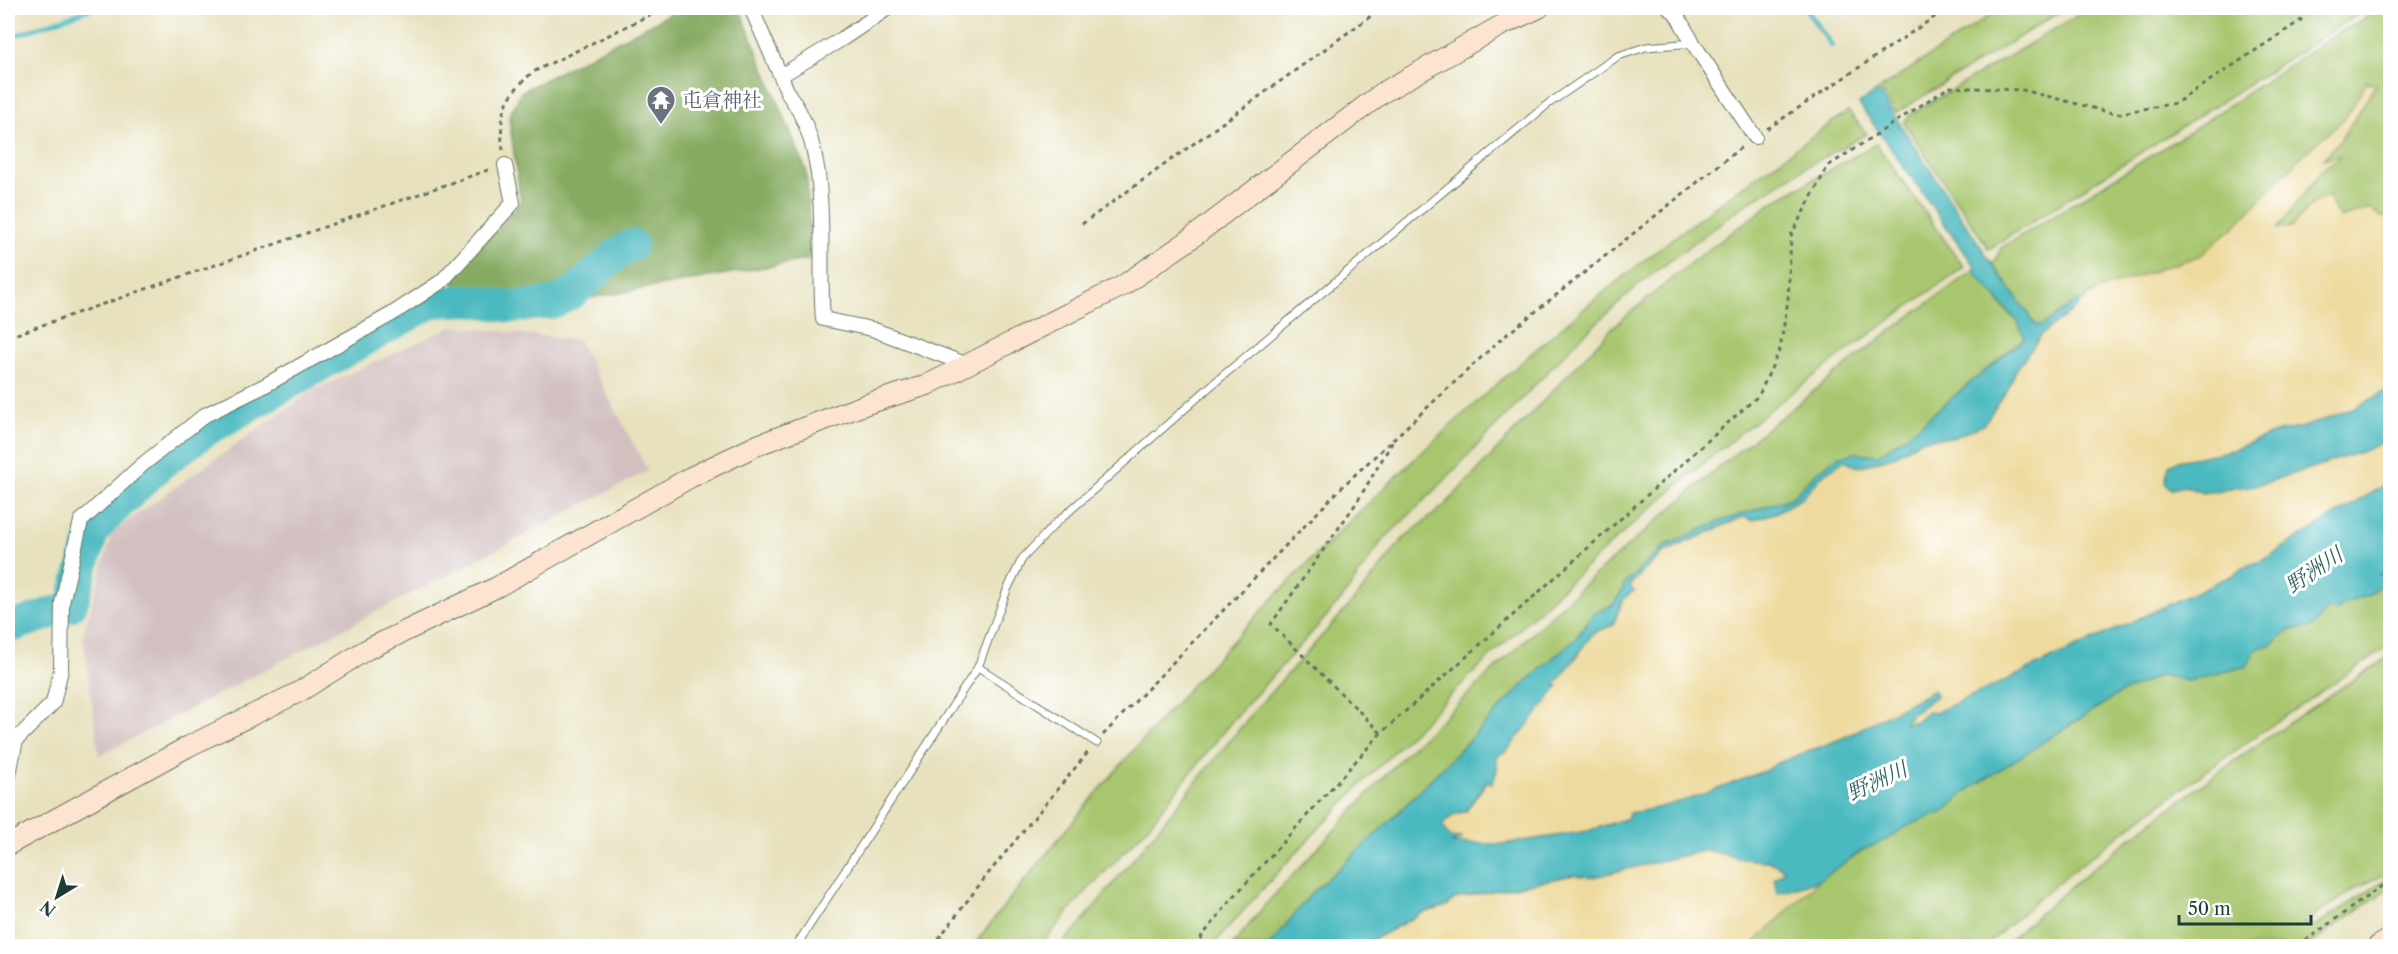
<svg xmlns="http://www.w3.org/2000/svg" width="2398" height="954" font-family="'Libre Caslon Text','Noto Serif JP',serif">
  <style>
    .industrial { fill: #d2bfc0 }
    .green { fill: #a8c66e; stroke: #648251; stroke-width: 1.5 }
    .forest { fill: #86ab61; stroke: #52744a; stroke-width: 1.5 }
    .sand { fill: #eeda9e; stroke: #868c69; stroke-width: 1.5 }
    .water { fill: #4bbac0; stroke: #357c7a; stroke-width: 1.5 }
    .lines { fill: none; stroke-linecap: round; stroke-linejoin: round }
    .stream { stroke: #4bbac0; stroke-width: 5 }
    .river { stroke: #4bbac0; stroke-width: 32 }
    .lane-casing { stroke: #657664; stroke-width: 9 }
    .street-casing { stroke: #657664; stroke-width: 16 }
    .secondary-casing { stroke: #657664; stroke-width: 22 }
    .path { stroke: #657664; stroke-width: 3; stroke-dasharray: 4.5 4.5; stroke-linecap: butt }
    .lane { stroke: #fff; stroke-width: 7 }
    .street { stroke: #fff; stroke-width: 14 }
    .secondary { stroke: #fde4d0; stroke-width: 20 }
    .labels { text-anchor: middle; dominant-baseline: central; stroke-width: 6; stroke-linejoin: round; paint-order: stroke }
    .worship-label { font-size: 20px; fill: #5b616d; stroke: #fff; text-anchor: start }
    .water-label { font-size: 21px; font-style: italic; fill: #2c625e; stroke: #fff }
  </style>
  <rect width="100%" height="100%" fill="#fff"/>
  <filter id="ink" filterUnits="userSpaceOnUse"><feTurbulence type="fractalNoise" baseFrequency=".0167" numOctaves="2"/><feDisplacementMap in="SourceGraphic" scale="12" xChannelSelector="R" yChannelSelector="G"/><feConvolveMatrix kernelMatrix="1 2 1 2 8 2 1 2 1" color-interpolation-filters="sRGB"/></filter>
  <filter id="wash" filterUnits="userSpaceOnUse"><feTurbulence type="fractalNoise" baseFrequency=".008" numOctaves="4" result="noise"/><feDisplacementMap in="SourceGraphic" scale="24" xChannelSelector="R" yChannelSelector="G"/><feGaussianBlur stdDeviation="1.35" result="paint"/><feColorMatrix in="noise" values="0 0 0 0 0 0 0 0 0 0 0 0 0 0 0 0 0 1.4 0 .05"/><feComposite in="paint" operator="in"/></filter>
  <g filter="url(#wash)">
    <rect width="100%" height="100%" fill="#e7e1bd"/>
    <!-- industrial -->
    <polygon class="industrial" points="453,326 578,340 648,471 99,756 83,634 113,531 312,391"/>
    <!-- green -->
    <g class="green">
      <polygon points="2001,8 2066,8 1896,113 1880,89"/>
      <polygon points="2090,8 2368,8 1989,249 1904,123 1911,114"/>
      <polygon points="2384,8 2390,8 2390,218 2382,217 2370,209 2339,218 2328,197 2315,202 2291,227 2277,230 2324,168 2340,157 2323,160 2345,134 2376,85 2366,82 2346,117 2304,154 2235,226 2201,255 2095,291 2081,301 2077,301 2042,326 2036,325 1993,265 2001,248 2186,134 2336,34"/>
      <path d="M1848,111l19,23 -65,35 -63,40 -101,76 -61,56 -140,147 -56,54 -39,57 -110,122 -87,109 -63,66 -42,50h-67c177,-230 380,-442 602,-630 87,-73 181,-139 273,-205z"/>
      <path d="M1876,144l88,123c-75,53 -150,107 -221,164 -72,58 -140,119 -207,182 -113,106 -222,216 -324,333h-153l17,-17 179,-219 102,-113 47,-59 41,-33 167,-177 82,-68 79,-58z"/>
      <polygon points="1976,268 2003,308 2017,321 2025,337 1911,432 1878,455 1856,453 1818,471 1791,498 1721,521 1664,546 1623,590 1613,605 1593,614 1578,636 1525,683 1390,821 1311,894 1269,946 1232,946 1265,905 1407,752 1588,581 1727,460 1881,338"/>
      <path d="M2390,583v62c-115,77 -231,156 -340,244 -22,18 -43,38 -64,57h-238l7,-4 64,-62 44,-30 24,-11 18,-12 40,-16 20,-19 152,-97 44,-20 27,6 59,-15 9,-17 15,-5 19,-14 22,-3 16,-18 39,-13 15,-12z"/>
      <path d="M2390,656v216l-32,15 -54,36 9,4 77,-50v10l-83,59h-304c118,-108 253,-204 387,-290z"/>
    </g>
    <!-- forest -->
    <polygon class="forest" points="681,8 739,8 806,170 811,259 482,317 449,276 521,203 509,117 521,92"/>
    <!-- sand -->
    <g class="sand">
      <path d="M2366,82l10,2 -31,50 -22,25 18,-3 -17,12 -47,61 14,-2 24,-25 14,-5 10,21 31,-9 12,8 8,1v171l-35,19 -51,19 -30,6 -41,17 -55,11 -9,4 2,24 14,-3 19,7 130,-33 56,-21v42l-128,80 -16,5 -9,7 -302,140 -8,-1 -11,9 -13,3 8,-10 25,-18 -93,42 -70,27 -6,5c-45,17 -90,37 -138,43l-1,5 -40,13 -85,13 -54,-1 11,-4 -11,-2 -8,-11 12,-11 13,-4 22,-31 3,2 6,-11v-16l83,-102c4,-17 18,-22 33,-28l16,-39 34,-33 80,-36 10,3 49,-22 20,-23 23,-15 14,7 35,-11 29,-17 32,-2 53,-48 8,-19 25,-35 54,-44 106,-36 34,-29 69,-72 42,-37z"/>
      <polygon points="1706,850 1743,859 1769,861 1786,870 1775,879 1799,885 1819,880 1755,942 1748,946 1361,946 1422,913 1447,906 1454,899 1573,875 1593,877"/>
    </g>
    <!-- water -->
    <g class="water">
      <path d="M1878,91l115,174 43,60 6,1 35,-25h4l-4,6 -36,28 -25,35 -8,19 -25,36 -28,12 -32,2 -29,17 -35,11 -14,-7 -22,15 -21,23 -27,15 -22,7 -10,-3 -80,35 -34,33 5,6c-14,7 -16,20 -21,34l-20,8 -38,52 4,1 -52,65 -10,4v16l-5,12 -5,-2 -21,30 -13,4 -11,11 7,11 12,1 -10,5 52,1 85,-13 40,-13 1,-5c48,-6 93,-26 138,-43l6,-5 70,-27 91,-48 2,6 -25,18 -7,10 12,-3 11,-9 8,1 302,-140 9,-7 16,-5 128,-80v85l-11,9 11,-2v10l-8,1 -15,12 -24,8 -5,7 -10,-2 -16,18 -22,3 -19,14 -15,5 -9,17 -59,15 -27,-6 -44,20 -152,97 -20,19 -40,16 -18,12 -24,11 -44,30 -42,13 -3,-14 11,-9 -16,-9 -26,-2 -37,-9 -113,27 -20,-2 -119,24 -7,7 -25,7 -61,33h-92l42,-52 79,-73 135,-138 53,-47 15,-22 20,-9 10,-15v-5l41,-39 57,-25 70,-23 27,-27 19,-14 19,-4 22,2 33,-23 114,-94 -8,-17 -43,-49 2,-4 -117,-164z"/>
      <polygon points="2390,389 2390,439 2364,451 2262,484 2204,493 2185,486 2171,489 2165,482 2169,465 2178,461 2233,450 2274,433 2304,427 2355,408"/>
    </g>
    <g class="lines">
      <!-- stream -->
      <g class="stream">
        <polyline points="1805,8 1832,46"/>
        <polyline points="8,38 94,8"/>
      </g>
      <!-- river -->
      <g class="river">
        <polyline points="68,607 72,604 93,532 105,518 161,464 207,430 432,302 469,300 511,307 554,303 574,292 618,253 632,245"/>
        <polyline points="8,628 54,612"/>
      </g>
    </g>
  </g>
  <g filter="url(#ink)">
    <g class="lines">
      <!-- lane casing -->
      <g class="lane-casing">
        <g id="lane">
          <polyline points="978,667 1097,743"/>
          <polyline points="796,946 978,667 1007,590 1022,559 1056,523 1213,384 1548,104 1618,56 1646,47 1693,43"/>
        </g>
      </g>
      <!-- street casing -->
      <g class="street-casing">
        <g id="street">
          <path d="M751,8l38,87c45,61 28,153 34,224l49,10 96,36"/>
          <polyline points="1669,8 1675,12 1693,43 1755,137"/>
          <polyline points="782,75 842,39 888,8"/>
          <polyline points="8,779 16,740 53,703 61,670 62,603 81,521 142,465 205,415 262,387 392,314 442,281 513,203 505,165"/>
        </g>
      </g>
      <!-- secondary casing -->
      <g class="secondary-casing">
        <g id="secondary">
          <polyline points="8,845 189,746 299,692 366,650 497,587 691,477 760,444 867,404 927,385 1122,286 1185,243 1382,93 1500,26 1539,8"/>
          <polyline points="2378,946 2390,938"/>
        </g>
      </g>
      <!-- path -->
      <g class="path">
        <polyline points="1767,129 1948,8"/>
        <path d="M503,150c-5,-36 2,-54 30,-78l131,-64"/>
        <polyline points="1082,224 1382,8"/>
        <polyline points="8,337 491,169"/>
        <polyline points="1381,733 1271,624 1357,502 1393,441"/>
        <polyline points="1103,735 1345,484 1500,340 1744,145"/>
        <polyline points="933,946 987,875 1089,751"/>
        <polyline points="1194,946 1231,900 1381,733 1759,395 1780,349 1788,300 1791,235 1828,166 1949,87 2023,90 2116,114 2176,103 2300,21 2309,8"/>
        <polyline points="2298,946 2390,880"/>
      </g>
      <!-- lane -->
      <use href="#lane" class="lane"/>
      <!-- street -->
      <use href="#street" class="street"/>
      <!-- secondary -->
      <use href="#secondary" class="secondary"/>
    </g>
  </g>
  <!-- icons -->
  <defs>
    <g id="temple-pin" transform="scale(1.5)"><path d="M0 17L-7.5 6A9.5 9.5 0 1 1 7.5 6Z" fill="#6b7280" stroke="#fff"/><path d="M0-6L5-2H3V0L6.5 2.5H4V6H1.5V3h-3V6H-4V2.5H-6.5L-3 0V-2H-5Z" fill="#fff"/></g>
  </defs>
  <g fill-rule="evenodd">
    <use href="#temple-pin" x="661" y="100"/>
  </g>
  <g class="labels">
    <!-- worship labels -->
    <g class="worship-label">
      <text x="682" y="100">屯倉神社</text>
    </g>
    <!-- water labels -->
    <g class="water-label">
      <text transform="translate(2314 570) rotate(-34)">野洲川</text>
      <text transform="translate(1877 781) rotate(-25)">野洲川</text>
    </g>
  </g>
  <!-- margin -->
  <rect width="2398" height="954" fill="none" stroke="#fff" stroke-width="30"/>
  <!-- north arrow -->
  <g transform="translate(57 897) rotate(218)" stroke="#ffffff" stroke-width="4.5" paint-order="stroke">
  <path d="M0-4.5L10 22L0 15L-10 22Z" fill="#1f3d34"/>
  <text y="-9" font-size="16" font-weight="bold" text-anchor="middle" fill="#1f3d34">N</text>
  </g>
  <!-- scale -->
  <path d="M2179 915v9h132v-9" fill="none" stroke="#1f3d34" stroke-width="3"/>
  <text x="2188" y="915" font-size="18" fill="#1f3d34" stroke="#ffffff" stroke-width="4.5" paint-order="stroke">50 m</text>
</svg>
